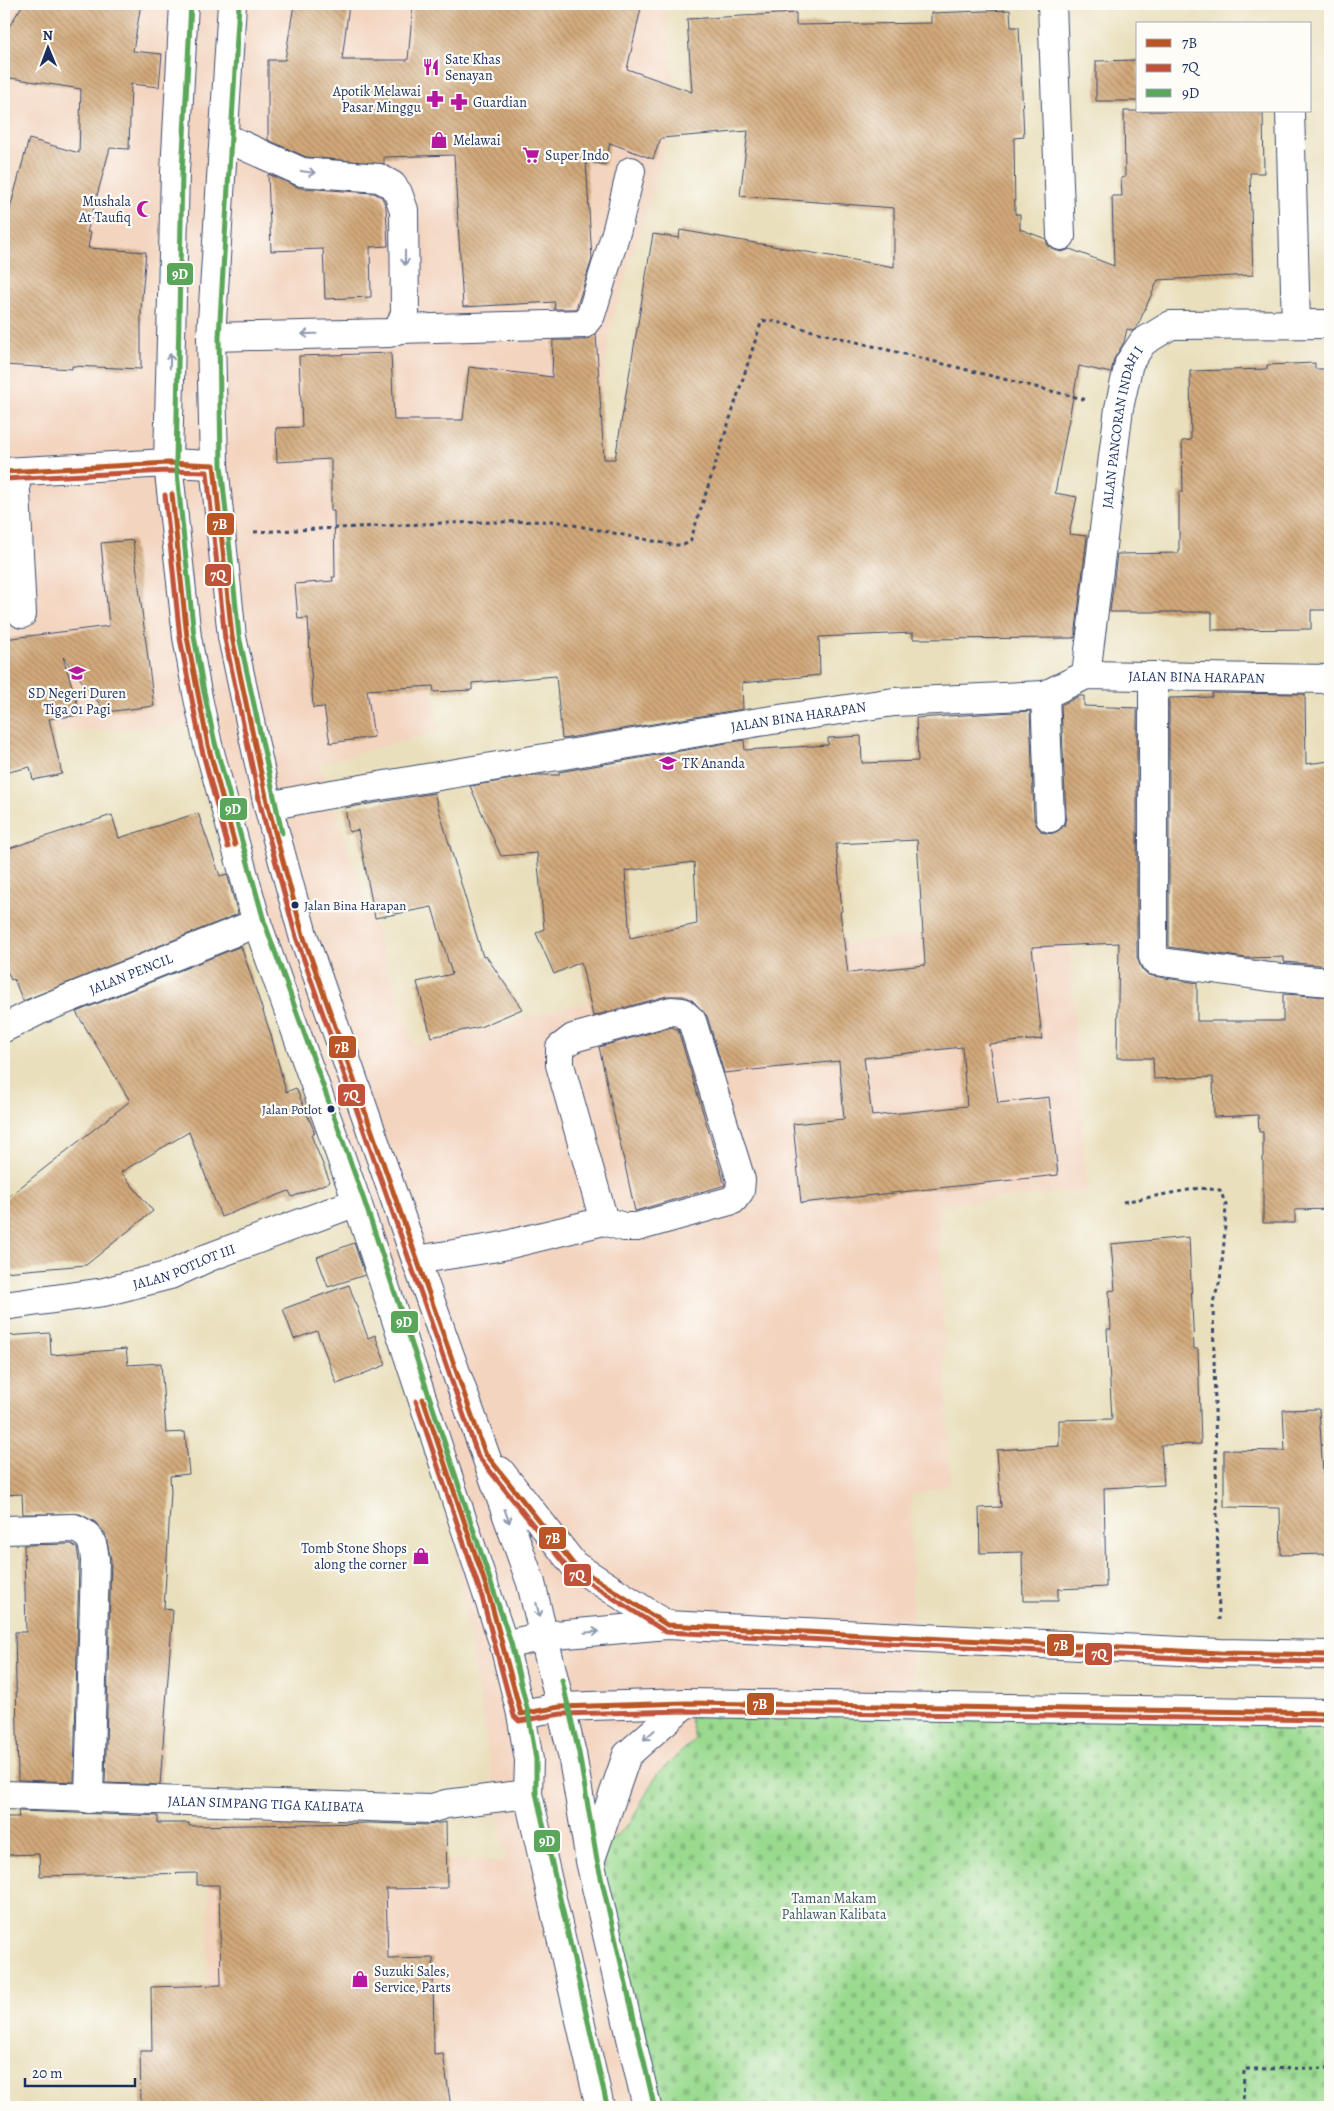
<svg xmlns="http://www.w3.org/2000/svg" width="1334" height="2111" font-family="Alegreya,serif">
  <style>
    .built { fill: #f3d4bf }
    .cemetery { fill: url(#cemetery-stones); stroke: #5a8476 }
    .building { fill: url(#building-back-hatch); fill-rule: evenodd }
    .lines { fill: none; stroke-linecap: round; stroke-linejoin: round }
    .minor-casing { stroke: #3a496c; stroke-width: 30 }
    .major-casing { stroke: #3a496c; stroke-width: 30 }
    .path { stroke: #3a496c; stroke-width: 3; stroke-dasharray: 4 4; stroke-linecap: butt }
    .minor { stroke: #fff; stroke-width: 28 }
    .major { stroke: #fff; stroke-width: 28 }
    .bus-1-casing { stroke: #fdfcf7; stroke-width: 9 }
    .bus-2-casing { stroke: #fdfcf7; stroke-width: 9 }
    .bus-3-casing { stroke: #fdfcf7; stroke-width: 9 }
    .bus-1 { stroke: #ba5527; stroke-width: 5 }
    .bus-2 { stroke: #c1523a; stroke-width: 5 }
    .bus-3 { stroke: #5aa65a; stroke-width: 5 }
    .oneway { stroke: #8d97ae }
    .bus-dot { fill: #1b2f5e; stroke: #fdfcf7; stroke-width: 2 }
    .labels { text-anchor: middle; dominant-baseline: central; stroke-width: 4.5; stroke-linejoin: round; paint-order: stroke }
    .bus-label { font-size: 13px; fill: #1b2f5e; stroke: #fdfcf7; text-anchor: start }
    .poi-label { font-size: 14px; fill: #1b2f5e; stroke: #fdfcf7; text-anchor: start }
    .street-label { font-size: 14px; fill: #1b2f5e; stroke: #fdfcf7 }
    .park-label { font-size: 14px; fill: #3b5a6a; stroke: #fdfcf7 }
    .line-badge { stroke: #fdfcf7; stroke-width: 2 }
    .badge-label { font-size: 14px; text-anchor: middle; font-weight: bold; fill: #fff }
  </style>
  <defs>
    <pattern id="cemetery-stones" width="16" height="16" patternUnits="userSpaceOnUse" patternTransform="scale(1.25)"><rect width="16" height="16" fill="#9ada8f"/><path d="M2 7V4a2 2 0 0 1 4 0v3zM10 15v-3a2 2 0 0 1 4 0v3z" fill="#84bb7e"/></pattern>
    <pattern id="building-back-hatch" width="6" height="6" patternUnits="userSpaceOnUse" patternTransform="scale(1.25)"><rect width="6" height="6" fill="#d2a97a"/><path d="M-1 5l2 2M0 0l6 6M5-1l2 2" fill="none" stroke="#aa8a67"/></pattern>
  </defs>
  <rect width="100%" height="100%" fill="#fdfcf7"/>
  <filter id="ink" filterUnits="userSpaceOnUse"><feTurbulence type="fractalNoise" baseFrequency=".02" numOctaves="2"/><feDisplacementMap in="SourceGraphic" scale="10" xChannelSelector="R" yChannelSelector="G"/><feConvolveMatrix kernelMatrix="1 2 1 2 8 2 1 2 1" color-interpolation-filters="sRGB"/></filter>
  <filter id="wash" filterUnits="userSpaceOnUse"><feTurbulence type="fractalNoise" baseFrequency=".0096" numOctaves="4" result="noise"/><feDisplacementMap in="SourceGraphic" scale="20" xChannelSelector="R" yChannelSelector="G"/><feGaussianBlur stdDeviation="1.12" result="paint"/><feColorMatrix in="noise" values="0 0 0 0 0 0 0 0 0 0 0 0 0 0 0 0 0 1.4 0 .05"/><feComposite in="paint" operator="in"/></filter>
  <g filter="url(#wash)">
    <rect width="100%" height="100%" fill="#e9dfbc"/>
    <!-- built -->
    <polygon class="built" points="4,4 666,4 676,112 611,326 574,589 417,612 439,731 319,764 415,1046 774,954 992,924 1070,949 1087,1190 939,1205 950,1485 911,1495 913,1707 686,1703 696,1739 657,1774 631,1821 590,1861 647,2107 337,2107 329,2009 207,2005 209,1860 506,1861 436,1432 202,725 4,735"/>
    <!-- cemetery -->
    <polygon class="cemetery" points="686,1703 1330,1713 1330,2107 647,2107 590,1861 631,1821 657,1774 695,1739"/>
    <g id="blocks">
      <!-- building -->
      <g class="building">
        <polygon points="23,4 141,4 133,51 162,54 159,87 131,84 129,149 110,148 87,232 91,232 88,248 146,252 141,308 141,369 72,366 72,369 4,365 4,230 29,139 79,153 81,89 4,77 4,35"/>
        <polygon points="294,4 349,4 342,60 408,60 413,4 642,4 627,69 692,92 687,19 796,13 796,25 931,23 931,13 1010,10 1011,27 1019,27 1024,137 1014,138 1015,214 1020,214 1020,229 1046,239 1048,245 1054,250 1062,252 1070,249 1114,266 1112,196 1122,196 1121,178 1125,177 1124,111 1263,111 1264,173 1250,173 1253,275 1158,280 1137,327 1133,331 1127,329 1124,342 1114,359 1111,373 1079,366 1055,493 1077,497 1069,534 1087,536 1075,638 913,639 913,633 819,637 820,675 742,683 743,709 562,739 556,676 472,683 472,690 434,692 433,686 367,690 374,737 330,743 324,707 313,708 308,618 298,619 295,584 333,581 332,577 335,577 334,511 331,511 331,459 277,462 276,428 302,427 299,356 391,353 394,420 463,420 469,367 552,377 553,340 585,340 596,334 604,459 615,459 653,234 679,238 680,230 894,267 894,208 740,196 748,131 661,138 653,159 610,143 605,165 586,161 592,259 576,309 554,309 555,302 463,307 454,155 384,157 384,164 306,157 268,140 268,60 285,60"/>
        <polygon points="1138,60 1138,101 1096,101 1096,61"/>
        <polygon points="268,174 300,188 374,193 382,197 386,207 388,246 370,247 371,297 325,299 323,249 271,251"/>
        <polygon points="1315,363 1315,369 1330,369 1330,610 1311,610 1311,629 1212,630 1212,612 1110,612 1117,554 1179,553 1179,492 1183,492 1182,441 1191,440 1190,371 1267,369 1267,365"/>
        <polygon points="133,540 154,706 106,712 63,657 81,715 49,719 62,774 33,780 30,767 4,773 4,639 109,626 101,543"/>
        <polygon points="1212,693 1305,694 1306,764 1330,761 1330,966 1284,962 1284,957 1246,958 1169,947 1169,698 1212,697"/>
        <path d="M1079,696h5v10l53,2v249l4,11 5,6 7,2 44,7v38h86v-27l47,3v212l-35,1v13h-32v-91h-4l-1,-17 -44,2 -1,-40 -59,2 -1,-21h-36l2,-115 -87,4 10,92 -53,5 9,59 51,-6 9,78 -257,28 -8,-79 51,-5 -5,-58 -115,12 -17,-57 -15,-16 -9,-4h-16l-74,20 -12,-54 -27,12 -18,-41 8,-4 -7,-76 -36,3 -31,-70 67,-11h22v-3l185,-32 1,10 83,-5v-7l33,-2 1,27 56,-2 -2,-43 114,-7 4,108 3,7 5,6 9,2 7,-3 6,-5 2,-9 -5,-112zM917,840l8,125 -77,8 -8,-61 2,-1 -6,-67zM694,862l3,62 -67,14 -5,-67zM962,1047l5,59 -95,10 -8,-58z"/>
        <polygon points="434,793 483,957 486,956 522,1009 480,1027 431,1037 417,982 452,974 432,907 375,918 358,830 349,832 345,808"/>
        <polygon points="198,813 220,876 227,874 238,914 23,1001 14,979 11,980 4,964 4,850 112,815 119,838"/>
        <polygon points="241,946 271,1035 286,1092 296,1088 315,1133 311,1135 330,1182 292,1197 289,1191 221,1217 189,1132 121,1172 153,1211 86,1265 4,1272 4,1200 130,1101 76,1012"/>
        <polygon points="672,1027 678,1030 725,1185 635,1211 599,1047"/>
        <polygon points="1189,1237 1194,1349 1198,1349 1201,1444 1161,1445 1164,1485 1104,1488 1106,1587 1058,1589 1058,1601 1023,1601 1022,1552 980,1553 979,1508 1001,1507 997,1450 1059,1446 1059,1420 1112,1419 1107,1329 1111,1329 1109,1291 1115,1290 1111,1244"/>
        <polygon points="354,1243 365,1275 328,1287 317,1257"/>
        <polygon points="349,1285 368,1338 375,1335 386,1365 337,1384 317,1331 294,1339 283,1309"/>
        <polygon points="50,1333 51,1355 126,1349 128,1365 161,1363 166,1433 185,1432 189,1474 170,1476 171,1492 164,1609 173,1610 160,1785 105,1783 111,1560 105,1533 95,1522 80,1514 23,1514 22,1494 4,1495 4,1336"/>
        <polygon points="1319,1409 1325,1505 1330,1505 1330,1554 1281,1555 1280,1508 1224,1507 1224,1450 1285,1451 1283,1410"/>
        <polygon points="71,1544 77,1548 79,1561 74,1782 18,1780 15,1632 26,1632 24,1545"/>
        <polygon points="18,1811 158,1816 158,1823 189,1823 189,1826 371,1823 428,1825 446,1822 447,1888 386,1889 388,1959 433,1958 434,2055 443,2054 451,2107 141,2107 140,2051 152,2051 151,1987 221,1985 219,1885 197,1885 197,1873 40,1876 39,1854 4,1855 4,1817 19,1817"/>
      </g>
    </g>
  </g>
  <g filter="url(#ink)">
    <use href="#blocks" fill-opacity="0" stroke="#3a496c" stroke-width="1"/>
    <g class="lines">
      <!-- minor casing -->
      <g class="minor-casing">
        <g id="minor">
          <polyline points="1052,4 1061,236"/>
          <polyline points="1290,111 1296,324"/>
          <polyline points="399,329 584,324 591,315 617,229 631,171"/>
          <polyline points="211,337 389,333 399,329 405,313 404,210 398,193 392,185 379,178 302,172 224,137"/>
          <polyline points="15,472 22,614"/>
          <path id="s1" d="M1086,675l33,-267 10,-45 14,-21 28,-17 159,-1"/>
          <polyline points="1153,676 1153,957 1155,961 1270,977 1330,982"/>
          <polyline points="1045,695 1050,818"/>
          <path id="s2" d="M268,806l52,-10 439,-74 135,-20 151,-7 41,-20 244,4"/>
          <path id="s3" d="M4,1028l36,-18 217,-87"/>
          <polyline points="416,1260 498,1247 604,1221 624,1227 637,1227 733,1200 740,1191 741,1180 692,1021 682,1012 671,1011 573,1038 560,1048 560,1065 604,1221"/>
          <path id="s4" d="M4,1306l100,-14 66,-17 37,-17 150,-56"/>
          <path d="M4,1530l70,-2c18,7 19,14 21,32l-6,239"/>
          <path id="s5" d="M4,1795l425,14 17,-5 82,-10"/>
        </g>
      </g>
      <!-- major casing -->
      <g class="major-casing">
        <g id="major">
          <polyline points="184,4 175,172 168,463 187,637 197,693 208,745 257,923 357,1202 504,1645 521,1714 529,1760 528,1794 600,2107"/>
          <polyline points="232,4 211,337 214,465 232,637 268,806 303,935 416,1260 531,1583 572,1754 590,1861 647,2107"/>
          <polyline points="4,472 168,463 214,465"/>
          <polyline points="500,1471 574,1565 667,1625"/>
          <polyline points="504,1645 544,1636 667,1625 1220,1653 1330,1655"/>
          <polyline points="521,1714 560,1707 686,1703 1330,1713"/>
          <polyline points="591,1859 627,1755 686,1703"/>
        </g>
      </g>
      <!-- path -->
      <g class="path">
        <polyline points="254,532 443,523 554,521 673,545 683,545 690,542 760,326 763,321 769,320 1087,400"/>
        <polyline points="1123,1202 1199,1188 1220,1190 1226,1205 1224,1243 1220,1281 1213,1302 1219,1620"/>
        <polyline points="1243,2107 1244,2069 1330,2068"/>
      </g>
      <!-- minor -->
      <use href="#minor" class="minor"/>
      <!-- major -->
      <use href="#major" class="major"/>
      <!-- bus-1 casing -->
      <g class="bus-1-casing">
        <g id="bus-1">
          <polyline points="4,472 168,463 214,465 232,637 268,806 303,935 485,1453 574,1565 667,1625 1220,1653 1330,1655"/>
          <polyline points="172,494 187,637 208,745 235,845"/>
          <polyline points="423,1399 489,1595 521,1714 560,1707 686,1703 1330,1713"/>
        </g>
      </g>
      <!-- bus-2 casing -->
      <g class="bus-2-casing">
        <g id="bus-2">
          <polyline points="4,479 168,471 207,472 225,639 261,808 296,937 478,1456 569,1570 666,1632 1220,1660 1330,1662"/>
          <polyline points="165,495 180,638 201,746 228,847"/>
          <polyline points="416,1401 482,1597 514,1716 519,1721 561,1714 686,1711 1330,1720"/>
        </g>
      </g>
      <!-- bus-3 casing -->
      <g class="bus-3-casing">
        <g id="bus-3">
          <polyline points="191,4 182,172 176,463 194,636 204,692 215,743 264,921 364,1200 511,1643 528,1712 536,1759 536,1793 607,2105"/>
          <polyline points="239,4 219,337 221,465 239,636 282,833"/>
          <polyline points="562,1680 579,1753 597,1860 654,2105"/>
        </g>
      </g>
      <!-- bus-1 -->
      <use href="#bus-1" class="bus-1"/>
      <!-- bus-2 -->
      <use href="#bus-2" class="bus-2"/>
      <!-- bus-3 -->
      <use href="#bus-3" class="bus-3"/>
    </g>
    <!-- one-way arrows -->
    <defs><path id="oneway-shaft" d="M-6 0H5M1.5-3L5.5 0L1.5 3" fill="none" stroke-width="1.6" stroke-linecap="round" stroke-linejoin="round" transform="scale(1.25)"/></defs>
    <g class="oneway">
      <use href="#oneway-shaft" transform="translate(308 172) rotate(8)"/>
      <use href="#oneway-shaft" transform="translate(405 258) rotate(90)"/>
      <use href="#oneway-shaft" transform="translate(309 334) rotate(179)"/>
      <use href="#oneway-shaft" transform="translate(170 361) rotate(-89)"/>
      <use href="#oneway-shaft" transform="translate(507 1516) rotate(70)"/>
      <use href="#oneway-shaft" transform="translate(538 1610) rotate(77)"/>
      <use href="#oneway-shaft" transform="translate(592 1632) rotate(-5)"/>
      <use href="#oneway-shaft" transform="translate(649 1735) rotate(138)"/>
    </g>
  </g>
  <!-- icons -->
  <defs>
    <g id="restaurant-bare" transform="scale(1.35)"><path d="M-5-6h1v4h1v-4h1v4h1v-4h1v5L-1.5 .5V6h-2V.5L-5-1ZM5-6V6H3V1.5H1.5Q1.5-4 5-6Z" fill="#b5179e" stroke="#fdfcf7" stroke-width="2.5" paint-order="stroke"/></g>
    <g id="pharmacy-bare" transform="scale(1.35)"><path d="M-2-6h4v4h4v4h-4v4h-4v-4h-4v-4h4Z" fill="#b5179e" stroke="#fdfcf7" stroke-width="2.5" paint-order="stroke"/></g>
    <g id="shop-bare" transform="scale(1.35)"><path d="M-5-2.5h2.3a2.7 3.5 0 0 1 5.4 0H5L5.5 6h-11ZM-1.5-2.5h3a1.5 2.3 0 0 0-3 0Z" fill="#b5179e" stroke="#fdfcf7" stroke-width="2.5" paint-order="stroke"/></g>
    <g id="supermarket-bare" transform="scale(1.35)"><path d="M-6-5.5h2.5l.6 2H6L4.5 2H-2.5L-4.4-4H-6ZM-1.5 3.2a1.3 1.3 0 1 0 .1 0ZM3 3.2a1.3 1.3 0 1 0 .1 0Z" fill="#b5179e" stroke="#fdfcf7" stroke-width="2.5" paint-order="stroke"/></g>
    <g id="mosque-bare" transform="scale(1.35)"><path d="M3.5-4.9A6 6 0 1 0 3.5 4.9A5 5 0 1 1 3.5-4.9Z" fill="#b5179e" stroke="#fdfcf7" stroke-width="2.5" paint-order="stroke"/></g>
    <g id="school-bare" transform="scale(1.35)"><path d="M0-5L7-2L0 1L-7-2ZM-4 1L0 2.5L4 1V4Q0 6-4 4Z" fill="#b5179e" stroke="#fdfcf7" stroke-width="2.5" paint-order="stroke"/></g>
  </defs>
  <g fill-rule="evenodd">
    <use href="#restaurant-bare" x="431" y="67"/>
    <use href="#pharmacy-bare" x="435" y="99"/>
    <use href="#pharmacy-bare" x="459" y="102"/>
    <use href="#shop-bare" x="439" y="140"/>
    <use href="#supermarket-bare" x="531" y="155"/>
    <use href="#mosque-bare" x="145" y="209"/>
    <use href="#school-bare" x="77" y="673"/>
    <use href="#school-bare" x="668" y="763"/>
    <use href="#shop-bare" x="421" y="1556"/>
    <use href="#shop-bare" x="360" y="1979"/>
  </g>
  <!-- markers -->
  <g class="bus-dot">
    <circle cx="295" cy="905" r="4.5"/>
    <circle cx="331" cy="1109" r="4.5"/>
  </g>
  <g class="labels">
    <!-- bus labels -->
    <g class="bus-label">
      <text x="304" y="905">Jalan Bina Harapan</text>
      <text x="322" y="1109" text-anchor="end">Jalan Potlot</text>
    </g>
    <!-- poi labels -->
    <g class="poi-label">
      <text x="445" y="59">Sate Khas<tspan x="445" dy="16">Senayan</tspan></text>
      <text x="421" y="91" text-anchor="end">Apotik Melawai<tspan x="421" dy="16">Pasar Minggu</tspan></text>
      <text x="473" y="102">Guardian</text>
      <text x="453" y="140">Melawai</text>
      <text x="545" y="155">Super Indo</text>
      <text x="131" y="201" text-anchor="end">Mushala<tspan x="131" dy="16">At Taufiq</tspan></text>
      <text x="77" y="693" text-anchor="middle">SD Negeri Duren<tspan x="77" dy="16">Tiga 01 Pagi</tspan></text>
      <text x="682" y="763">TK Ananda</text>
      <text x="407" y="1548" text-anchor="end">Tomb Stone Shops<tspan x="407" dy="16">along the corner</tspan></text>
      <text x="374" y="1971">Suzuki Sales,<tspan x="374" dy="16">Service, Parts</tspan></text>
    </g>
    <!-- street labels -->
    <g class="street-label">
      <text stroke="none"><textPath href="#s1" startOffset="251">JALAN PANCORAN INDAH I</textPath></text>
      <text stroke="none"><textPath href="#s2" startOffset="942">JALAN BINA HARAPAN</textPath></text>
      <text stroke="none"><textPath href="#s2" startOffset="538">JALAN BINA HARAPAN</textPath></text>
      <text stroke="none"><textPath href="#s3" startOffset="138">JALAN PENCIL</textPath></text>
      <text stroke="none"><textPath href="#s4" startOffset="185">JALAN POTLOT III</textPath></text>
      <text stroke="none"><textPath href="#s5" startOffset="262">JALAN SIMPANG TIGA KALIBATA</textPath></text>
    </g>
    <!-- park labels -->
    <g class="park-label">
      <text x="834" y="1898">Taman Makam<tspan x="834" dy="16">Pahlawan Kalibata</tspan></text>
    </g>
  </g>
  <g class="line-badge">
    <rect x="166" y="262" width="28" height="24" rx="5" fill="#5aa65a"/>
    <rect x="206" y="512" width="29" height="24" rx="5" fill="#ba5527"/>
    <rect x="204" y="563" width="28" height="24" rx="5" fill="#c1523a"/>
    <rect x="219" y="797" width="29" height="24" rx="5" fill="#5aa65a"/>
    <rect x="328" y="1035" width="29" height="24" rx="5" fill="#ba5527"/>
    <rect x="337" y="1083" width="29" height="24" rx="5" fill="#c1523a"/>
    <rect x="390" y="1310" width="29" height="24" rx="5" fill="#5aa65a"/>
    <rect x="538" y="1526" width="29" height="24" rx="5" fill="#ba5527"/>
    <rect x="563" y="1563" width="29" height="24" rx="5" fill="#c1523a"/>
    <rect x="1046" y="1633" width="29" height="24" rx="5" fill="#ba5527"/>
    <rect x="1084" y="1642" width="29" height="24" rx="5" fill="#c1523a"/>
    <rect x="746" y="1692" width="29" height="24" rx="5" fill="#ba5527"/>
    <rect x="533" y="1829" width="28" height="24" rx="5" fill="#5aa65a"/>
  </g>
  <g class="badge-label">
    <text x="180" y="279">9D</text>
    <text x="220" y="529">7B</text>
    <text x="218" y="580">7Q</text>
    <text x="233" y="814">9D</text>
    <text x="342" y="1052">7B</text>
    <text x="351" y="1100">7Q</text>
    <text x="404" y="1327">9D</text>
    <text x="553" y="1543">7B</text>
    <text x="577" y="1580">7Q</text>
    <text x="1061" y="1650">7B</text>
    <text x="1099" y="1659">7Q</text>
    <text x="760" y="1709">7B</text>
    <text x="547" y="1846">9D</text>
  </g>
  <!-- margin -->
  <rect width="1334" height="2111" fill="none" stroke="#fdfcf7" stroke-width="20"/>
  <!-- legend -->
  <rect x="1136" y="22" width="175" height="90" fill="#fdfcf7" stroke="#a3aaba"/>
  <rect x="1146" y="39" width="25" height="8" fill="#ba5527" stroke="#a3aaba"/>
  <text x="1182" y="48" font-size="15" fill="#1b2f5e">7B</text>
  <rect x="1146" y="64" width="25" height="8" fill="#c1523a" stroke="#a3aaba"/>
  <text x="1182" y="72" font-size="15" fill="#1b2f5e">7Q</text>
  <rect x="1146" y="89" width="25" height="8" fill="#5aa65a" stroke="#a3aaba"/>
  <text x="1182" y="98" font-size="15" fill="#1b2f5e">9D</text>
  <!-- north arrow -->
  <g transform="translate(48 48) rotate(359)" stroke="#fdfcf7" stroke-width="4" paint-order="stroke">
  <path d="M0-4L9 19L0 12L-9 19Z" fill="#1b2f5e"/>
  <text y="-8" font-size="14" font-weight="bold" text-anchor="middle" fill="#1b2f5e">N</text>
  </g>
  <!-- scale -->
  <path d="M25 2078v8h110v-8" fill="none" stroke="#1b2f5e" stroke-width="2.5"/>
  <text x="32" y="2078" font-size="15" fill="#1b2f5e" stroke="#fdfcf7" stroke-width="4" paint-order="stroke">20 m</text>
</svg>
